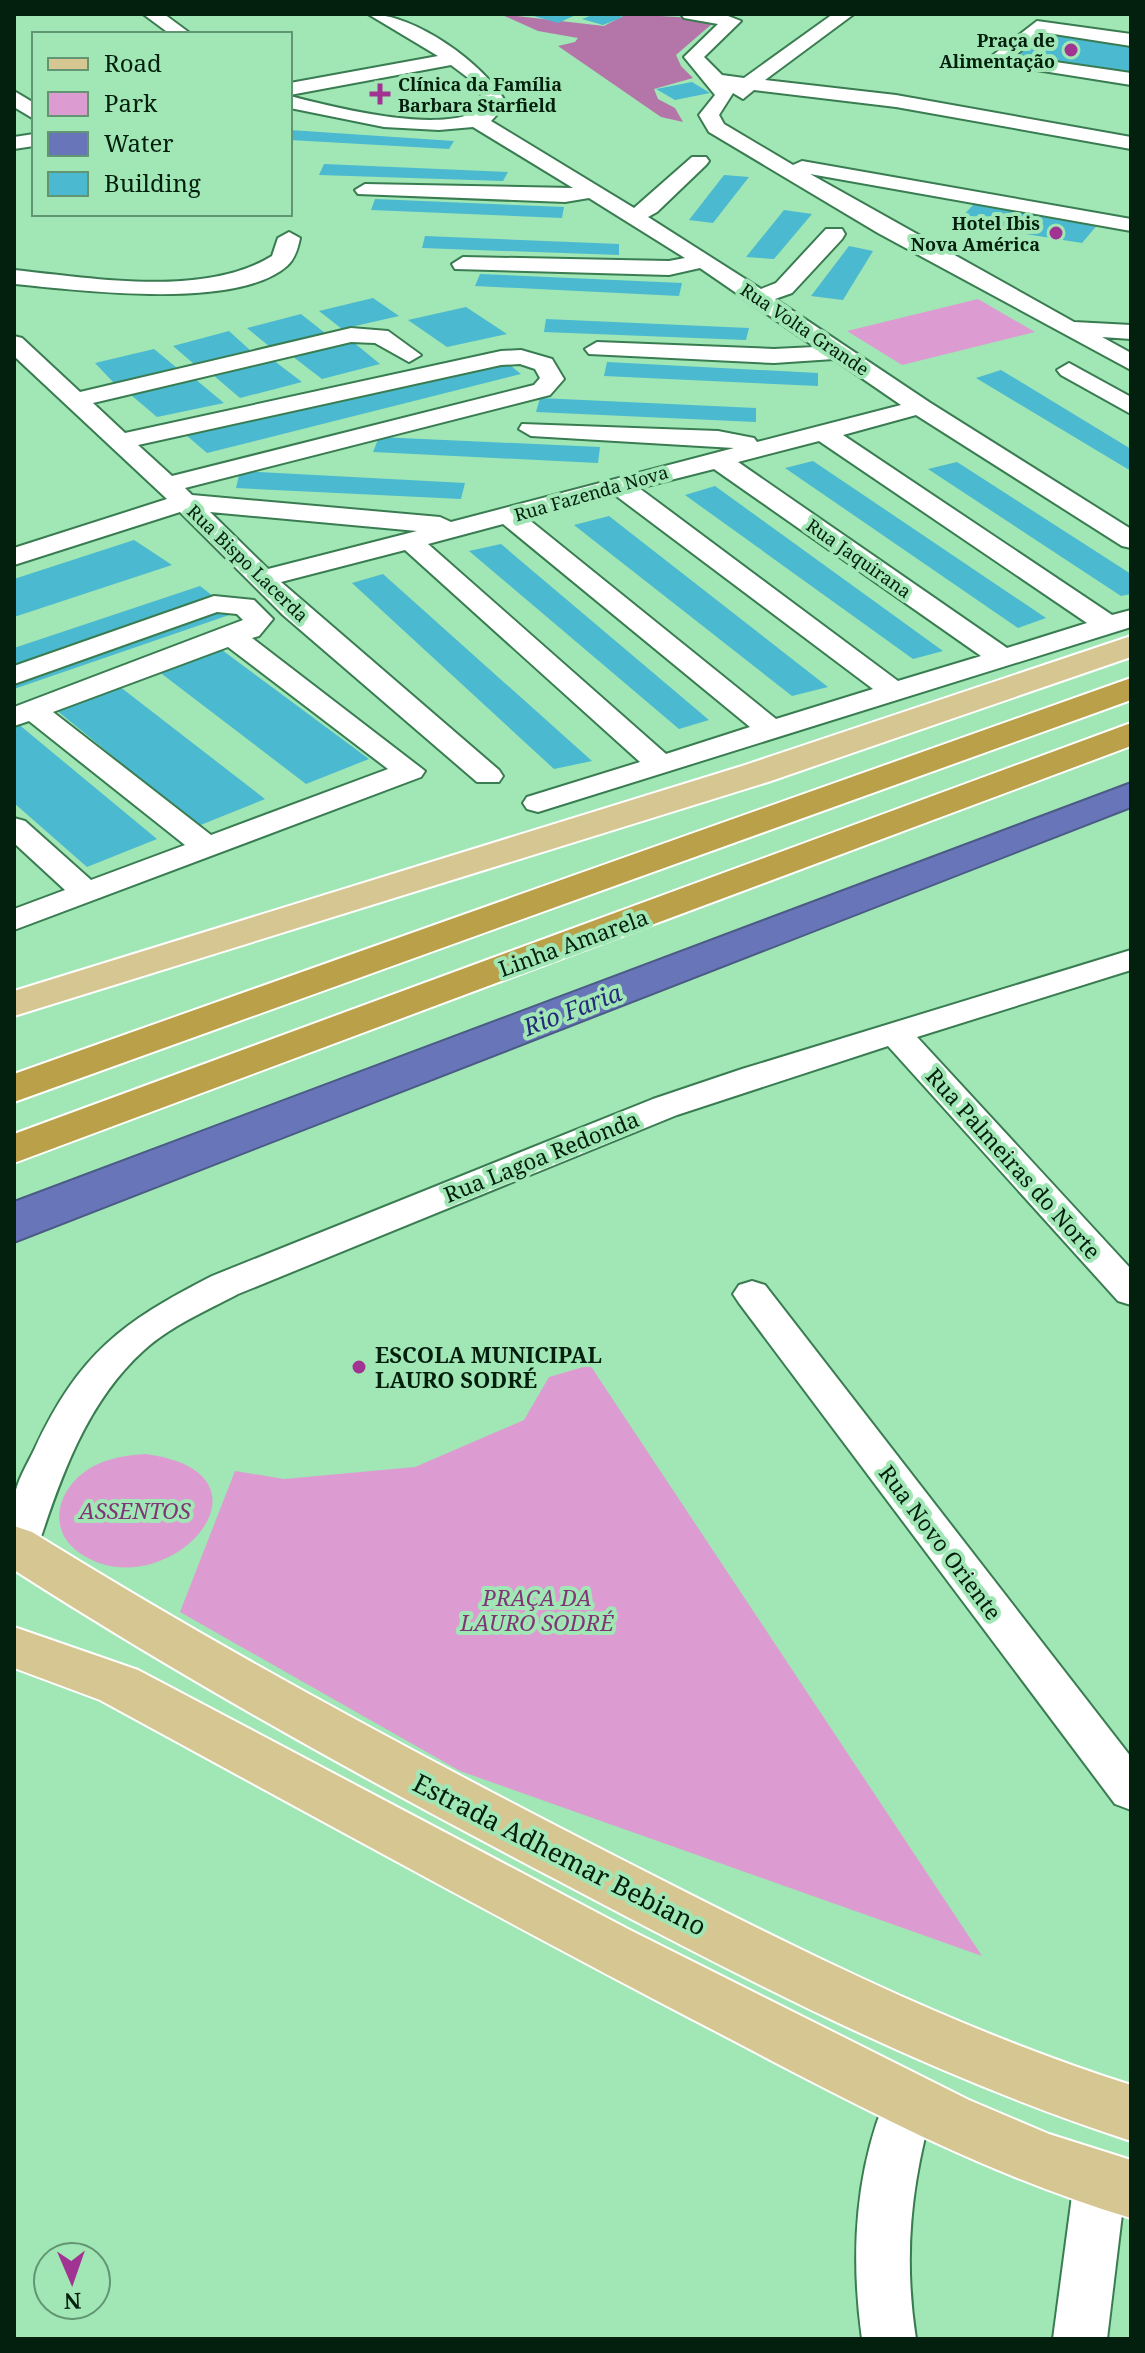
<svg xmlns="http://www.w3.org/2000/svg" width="1145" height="2353" font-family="'Noto Serif',serif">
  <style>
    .green { fill: #dd9cd1 }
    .forest { fill: #b476a9 }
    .water { fill: #6876b9; stroke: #4a5c85; stroke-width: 2 }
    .building { fill: #4bb9cf }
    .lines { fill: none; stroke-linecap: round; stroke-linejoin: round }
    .minor-casing { stroke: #3a7c51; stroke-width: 4 }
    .major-casing { stroke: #fff; stroke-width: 4 }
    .highway-casing { stroke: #fff; stroke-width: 4 }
    .minor { fill: #fff; fill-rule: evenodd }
    .major { fill: #d6c691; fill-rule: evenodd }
    .highway { fill: #baa048; fill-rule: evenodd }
    .poi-dot { fill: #a13493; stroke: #a1e6b5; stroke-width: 3 }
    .labels { text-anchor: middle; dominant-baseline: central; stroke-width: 8; stroke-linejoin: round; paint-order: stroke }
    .far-poi-label { font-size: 18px; font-weight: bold; fill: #031f0d; stroke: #a1e6b5; text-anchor: end }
    .far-street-label { font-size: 18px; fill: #031f0d; stroke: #a1e6b5 }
    .street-label { font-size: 22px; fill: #031f0d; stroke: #a1e6b5 }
    .poi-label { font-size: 22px; font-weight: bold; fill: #031f0d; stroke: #a1e6b5; text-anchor: start }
    .park-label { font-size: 22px; font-style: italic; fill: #813576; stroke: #a1e6b5 }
    .water-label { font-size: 24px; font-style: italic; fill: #242b7a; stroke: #a1e6b5 }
    .near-street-label { font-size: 26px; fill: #031f0d; stroke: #a1e6b5 }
  </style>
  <rect width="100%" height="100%" fill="#a1e6b5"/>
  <!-- green -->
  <g class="green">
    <polygon points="978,299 1035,332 902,365 847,331"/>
    <polygon points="590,1365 982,1956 460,1771 180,1612 235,1471 284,1479 415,1467 524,1420 549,1377"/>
    <path d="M146,1454c145,20 20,156 -65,100 -39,-26 -21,-73 17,-90 16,-7 31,-9 48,-10z"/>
  </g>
  <!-- forest -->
  <polygon class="forest" points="500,14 604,26 627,14 710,19 713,23 676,55 681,66 693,78 654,89 658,99 675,108 683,122 661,117 558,46 575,42 578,38 538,31"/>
  <!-- water -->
  <polygon class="water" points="1131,782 1131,808 14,1243 14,1201"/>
  <!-- building -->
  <g class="building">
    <polygon points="527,14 578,14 558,23"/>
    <polygon points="595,14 613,14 623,17 603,25 582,19"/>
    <polygon points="1037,26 1131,40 1131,79 1000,59"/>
    <polygon points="692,82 710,93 675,100 656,89"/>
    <polygon points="290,130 454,141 449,149 290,140"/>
    <polygon points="324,164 508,172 503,181 319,175"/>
    <polygon points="724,175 749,177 713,223 689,220"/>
    <polygon points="375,199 564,207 562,218 371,210"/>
    <polygon points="975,203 1099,223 1082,243 956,223"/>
    <polygon points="784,210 812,214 774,259 746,257"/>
    <polygon points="425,236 619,244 619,255 422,248"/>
    <polygon points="849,246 873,251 843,300 811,296"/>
    <polygon points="480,274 682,283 679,296 475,286"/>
    <polygon points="373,298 399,316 342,329 319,311"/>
    <polygon points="466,307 507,334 447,347 408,320"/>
    <polygon points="301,314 325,333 270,347 247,328"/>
    <polygon points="546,319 749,328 746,340 544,332"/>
    <polygon points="229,331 251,351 194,364 173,346"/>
    <polygon points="352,341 380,364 322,379 292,356"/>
    <polygon points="154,349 177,368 114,383 95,363"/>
    <polygon points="501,358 521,374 207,453 186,435"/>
    <polygon points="273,360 302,382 240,398 213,375"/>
    <polygon points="607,362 818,373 818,386 604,376"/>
    <polygon points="1001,370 1131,449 1131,471 976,378"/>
    <polygon points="195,379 224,403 157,417 131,395"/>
    <polygon points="540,398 756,408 756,422 536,412"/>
    <polygon points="379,437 600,447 598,463 373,452"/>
    <polygon points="813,461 1046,618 1018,628 785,468"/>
    <polygon points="957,462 1131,574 1131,594 1121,596 928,469"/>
    <polygon points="240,471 465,483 461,499 236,488"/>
    <polygon points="715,486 943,651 913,659 685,495"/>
    <polygon points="609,516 828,687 792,696 574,525"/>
    <polygon points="134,540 172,565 14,617 14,579"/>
    <polygon points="501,544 709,720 679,729 469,551"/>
    <polygon points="383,574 592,761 554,769 352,583"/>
    <polygon points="200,586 235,613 14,689 14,648"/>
    <polygon points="222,650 369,759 306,784 158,671"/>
    <polygon points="119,686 265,799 198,826 55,709"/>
    <polygon points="17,723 157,839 87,867 14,803 14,724"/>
  </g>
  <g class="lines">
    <!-- minor casing -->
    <g class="minor-casing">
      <g id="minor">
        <polygon points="143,14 164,14 191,34 170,34"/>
        <path d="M368,14c47,0 116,49 139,90l-16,17 143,87 58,-51h14l3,4 -3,4 -49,47 -9,5 113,72 15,-6 50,-54h16l3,5 -3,5 -50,54 -17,6 154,103 202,127v19l-9,-2 -206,-131 -73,20 269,180 19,-5v17l-593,185 -11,-3 -4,-6 4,-6 113,-35 -235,-212 -124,32 218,188 4,6 -4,6h-22l-194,-167 -103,-103 -166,53v-17l153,-49 -153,-143v-20l8,2 58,54 271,-64 37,3 33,24 -12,7 -34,-19 -24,-1 -258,61 32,30 376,-82 20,-1 31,9 12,20 -14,16 -365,93 7,7 248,22 11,5 283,-74 -203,-12 -12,-7 3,-5 196,7 36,7 3,4 144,-37 -67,-46 -60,4 -185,-9 -4,-5 12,-7 177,7 41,-2 -115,-79 -31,7 -214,-6 -3,-5 11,-7 206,4 16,-3 -96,-60 -24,4 -207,-8 -3,-4 10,-6 208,4 -100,-61 -34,3 -55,-3 -94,-19v-12c43,11 164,43 197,8l-16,-24 -20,-15 -161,30v-12l148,-27zM520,364l15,5 5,9 -6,7 -362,91 -34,-31 363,-80zM819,441l268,182 -80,25 -269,-186zM714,469l267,187 -83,25 -259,-193zM615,495l258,194 -97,30 -249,-201zM210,512l207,19 -149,38zM503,524l247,203 -84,27 -238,-210z"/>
        <polygon points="681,14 723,14 741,21 704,57 722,75 744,78 833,14 854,14 765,80 896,95 1131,137 1131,149 896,107 754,90 743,99 733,93 719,115 724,124 793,165 802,161 1131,219 1131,231 810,174 1074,322 1131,325 1131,339 1102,337 1131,353 1131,370 878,233 709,132 699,115 715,95 684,57 718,24 684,18"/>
        <polygon points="1037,21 1131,34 1131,46 1041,32 1015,56 1131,73 1131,85 993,63 993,55"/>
        <polygon points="14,91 34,103 34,119 14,107"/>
        <polygon points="34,134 34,146 14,149 14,137"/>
        <path d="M289,232l11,6c-2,10 -5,21 -13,28 -51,45 -208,24 -273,18v-14c77,8 190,28 258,-14l6,-18z"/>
        <polygon points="1069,363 1131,397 1131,414 1061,375 1057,370"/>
        <path d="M214,596l40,4 19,19 -14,17 -7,2 173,133 -4,6 -407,153v-21l51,-19 -51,-47v-25l11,3 66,59 94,-35 -156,-124 -15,5v-19l229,-87 -6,-6 -20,-2 -203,72v-18zM228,647l160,122 -177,66 -158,-123z"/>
        <path d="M1131,950v20l-214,67 214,232v36l-13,-4 -230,-255 -211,69 -439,179c-32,17 -68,32 -95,57 -56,51 -82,125 -105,195l-6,11 -18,4c0,-21 -2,-42 0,-62 2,-17 14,-36 21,-51 44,-94 87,-126 177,-172l441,-177 89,-30z"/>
        <polygon points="752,1281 765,1285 1131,1757 1131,1810 1115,1804 739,1303 733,1294 739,1285"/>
        <path d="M910,2077l18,7 7,16c-24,81 -32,155 -19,239h-54c-12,-86 -7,-175 30,-255z"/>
        <polygon points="1100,2157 1118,2164 1126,2181 1107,2339 1053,2339 1074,2181 1082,2164"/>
      </g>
    </g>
    <!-- major casing -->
    <g class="major-casing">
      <g id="major">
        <polygon points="1131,636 1131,657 768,782 14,1016 14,991 742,766"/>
        <path d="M14,1526l18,6c188,117 382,221 579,322 170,87 338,173 520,231v56c-202,-66 -387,-162 -574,-261 -185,-97 -367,-197 -543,-310z"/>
        <path d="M14,1627l124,43 490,259 341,171 80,34 82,26v58c-148,-44 -282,-117 -418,-188 -206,-107 -409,-219 -613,-330l-86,-32z"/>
      </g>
    </g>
    <!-- highway casing -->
    <g class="highway-casing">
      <g id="highway">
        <polygon points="1131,678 1131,700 14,1102 14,1074"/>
        <polygon points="1131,723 1131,746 14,1163 14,1134"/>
      </g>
    </g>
    <!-- minor -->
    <use href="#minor" class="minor"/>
    <!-- major -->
    <use href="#major" class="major"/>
    <!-- highway -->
    <use href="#highway" class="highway"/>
  </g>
  <!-- markers -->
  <g class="poi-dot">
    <circle cx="1071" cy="50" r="8"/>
    <path d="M376 82h8v8h8v8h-8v8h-8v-8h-8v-8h8z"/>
    <circle cx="1056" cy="233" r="8"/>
    <circle cx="359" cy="1367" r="8"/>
  </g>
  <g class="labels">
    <!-- far-poi labels -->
    <g class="far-poi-label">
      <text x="1055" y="40">Praça de<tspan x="1055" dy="21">Alimentação</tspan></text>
      <text x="398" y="84" text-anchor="start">Clínica da Família<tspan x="398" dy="21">Barbara Starfield</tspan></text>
      <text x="1040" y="223">Hotel Ibis<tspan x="1040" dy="21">Nova América</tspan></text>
    </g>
    <!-- far-street labels -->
    <g class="far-street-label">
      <text transform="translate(805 329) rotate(34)">Rua Volta Grande</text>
      <text transform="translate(591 493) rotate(-16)">Rua Fazenda Nova</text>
      <text transform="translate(859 558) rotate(35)">Rua Jaquirana</text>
      <text transform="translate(248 563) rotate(44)">Rua Bispo Lacerda</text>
    </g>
    <!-- street labels -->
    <g class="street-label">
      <text transform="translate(573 942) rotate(-20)">Linha Amarela</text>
      <text transform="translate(541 1156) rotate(-22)">Rua Lagoa Redonda</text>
      <text transform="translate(1014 1163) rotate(48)">Rua Palmeiras do Norte</text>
      <text transform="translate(941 1542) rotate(53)">Rua Novo Oriente</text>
    </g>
    <!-- poi labels -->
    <g class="poi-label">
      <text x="375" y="1354">ESCOLA MUNICIPAL<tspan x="375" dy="25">LAURO SODRÉ</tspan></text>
    </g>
    <!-- park labels -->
    <g class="park-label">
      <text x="135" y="1510">ASSENTOS</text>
      <text x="537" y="1597">PRAÇA DA<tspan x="537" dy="25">LAURO SODRÉ</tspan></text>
    </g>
    <!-- water labels -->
    <g class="water-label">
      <text transform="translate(572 1009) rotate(-21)">Rio Faria</text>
    </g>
    <!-- near-street labels -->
    <g class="near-street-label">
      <text transform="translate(560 1854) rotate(27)">Estrada Adhemar Bebiano</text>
    </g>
  </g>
  <!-- border -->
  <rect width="1145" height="2353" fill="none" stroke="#031f0d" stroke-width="32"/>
  <!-- legend -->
  <rect x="32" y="32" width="260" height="184" fill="#a1e6b5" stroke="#629672" stroke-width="2"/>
  <rect x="48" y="58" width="40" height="12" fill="#d6c691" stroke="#629672" stroke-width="2"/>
  <text x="104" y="72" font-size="24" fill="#031f0d">Road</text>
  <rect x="48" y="92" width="40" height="24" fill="#dd9cd1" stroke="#629672" stroke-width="2"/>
  <text x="104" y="112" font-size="24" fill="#031f0d">Park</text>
  <rect x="48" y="132" width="40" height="24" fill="#6876b9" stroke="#629672" stroke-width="2"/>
  <text x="104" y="152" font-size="24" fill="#031f0d">Water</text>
  <rect x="48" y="172" width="40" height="24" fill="#4bb9cf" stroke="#629672" stroke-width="2"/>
  <text x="104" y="192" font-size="24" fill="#031f0d">Building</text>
  <!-- north arrow -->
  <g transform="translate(72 2281) rotate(178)"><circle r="38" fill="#a1e6b5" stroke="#629672" stroke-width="2"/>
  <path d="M0-6L14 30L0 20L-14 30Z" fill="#a13493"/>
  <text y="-12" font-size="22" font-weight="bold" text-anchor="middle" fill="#031f0d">N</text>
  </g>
</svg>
